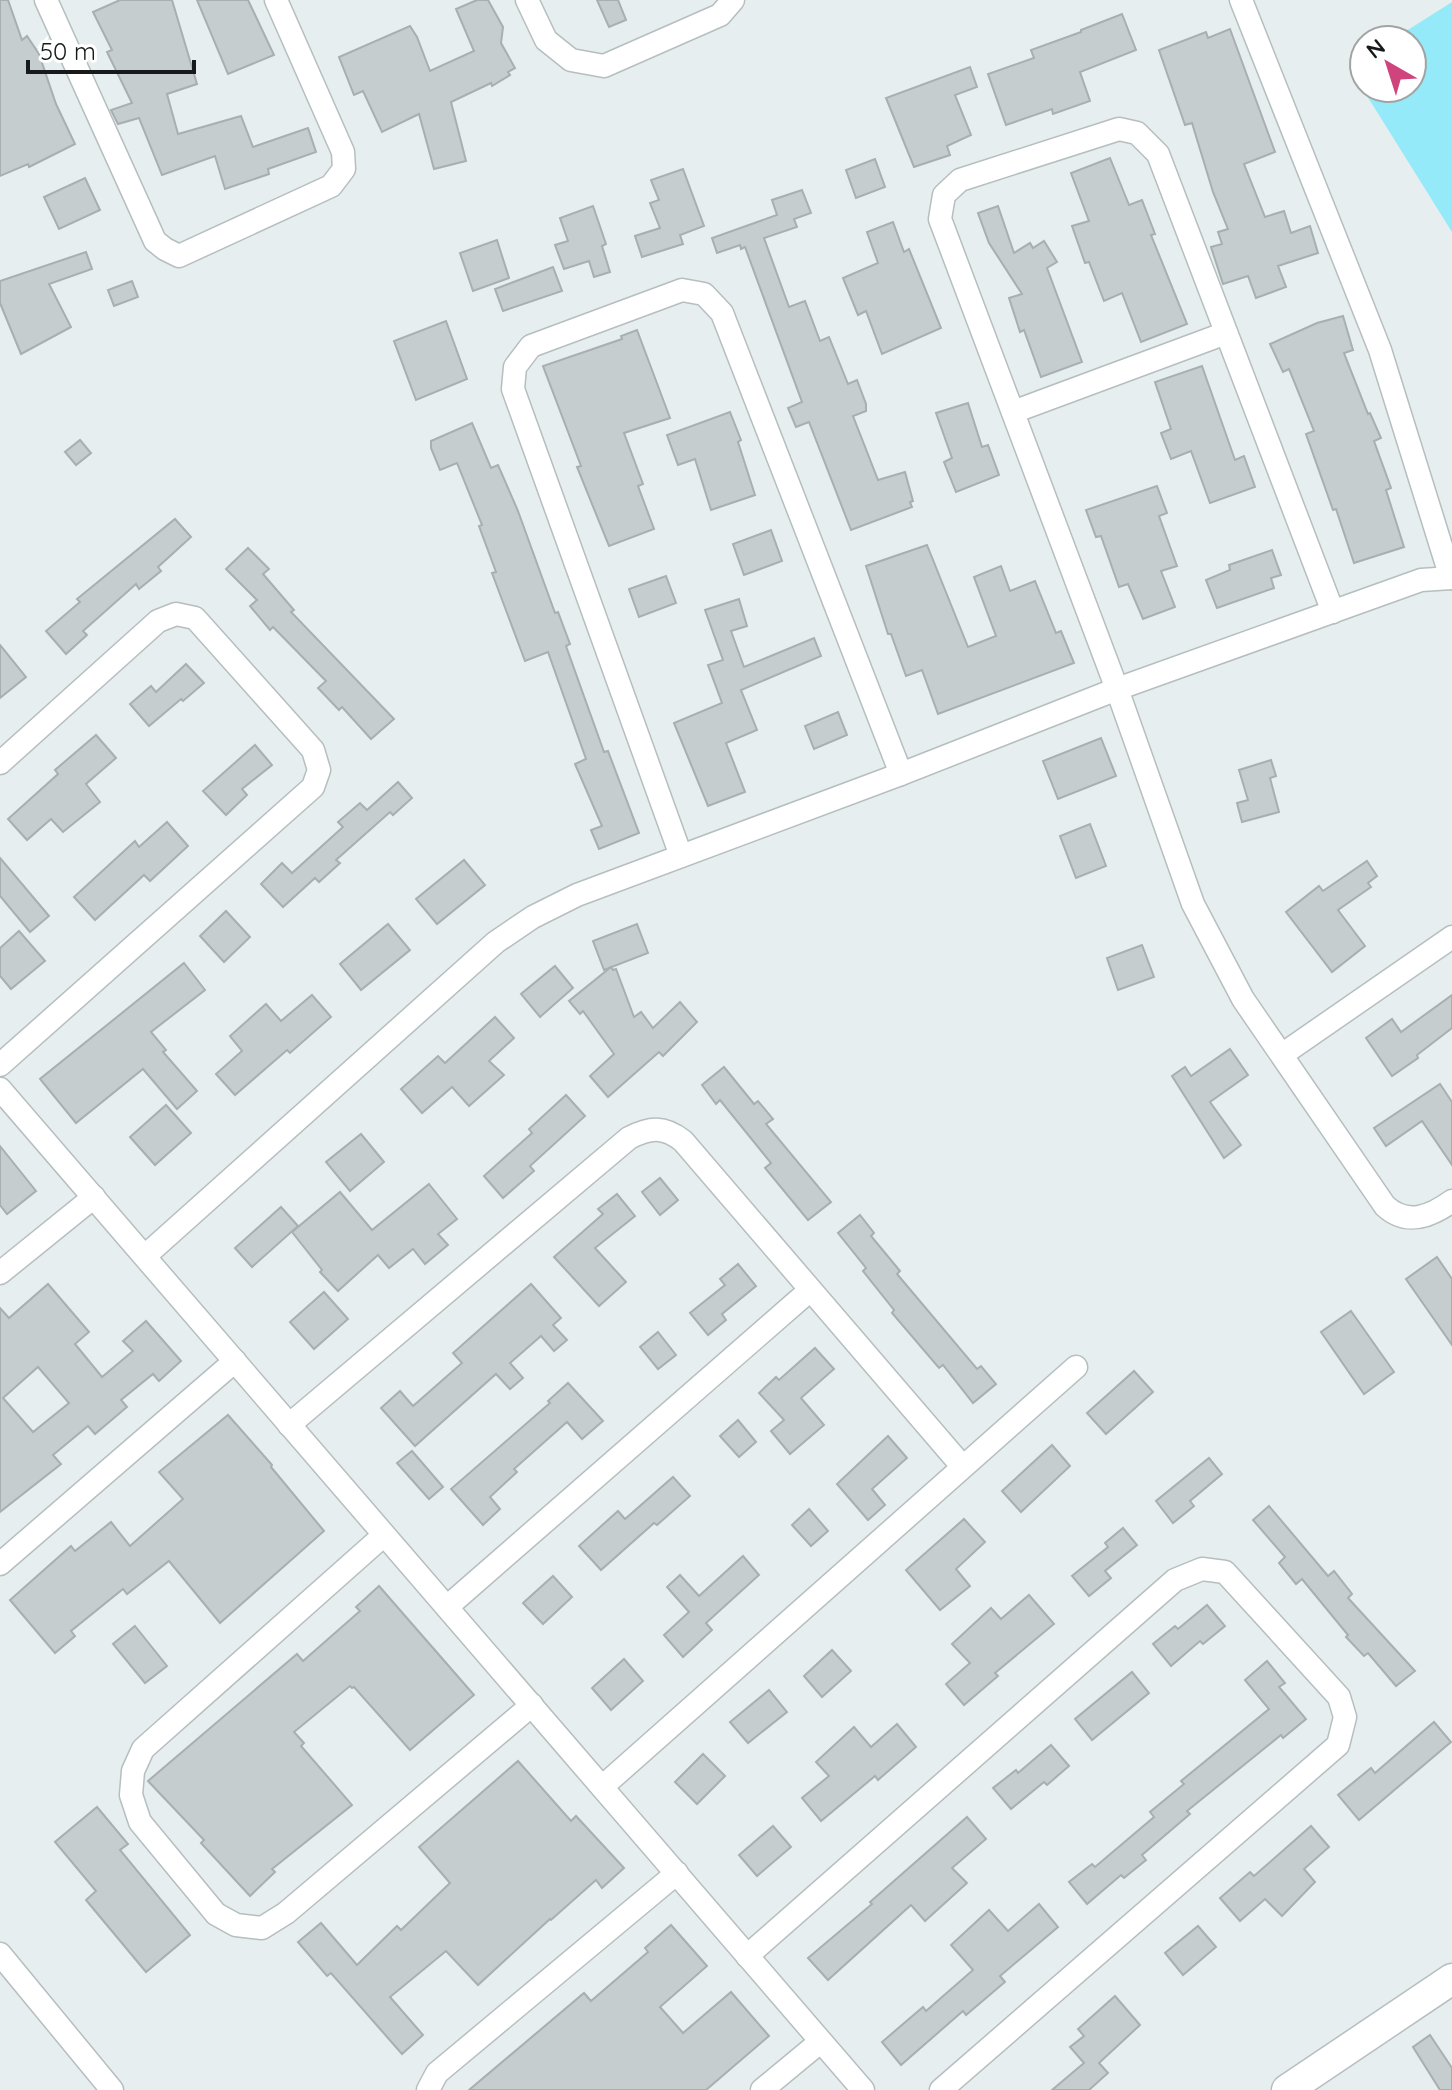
<svg xmlns="http://www.w3.org/2000/svg" width="1452" height="2090" font-family="Quicksand,sans-serif">
  <style>
    .green { fill: #94eaf8 }
    .building { fill: #c5cdce; stroke: #a8afb0; stroke-width: 2; fill-rule: evenodd }
    .lines { fill: none; stroke-linecap: round; stroke-linejoin: round }
    .street-casing { stroke: #b6bebf; stroke-width: 25 }
    .secondary-casing { stroke: #b6bebf; stroke-width: 33 }
    .street { stroke: #fff; stroke-width: 22 }
    .secondary { stroke: #fff; stroke-width: 30 }
  </style>
  <rect width="100%" height="100%" fill="#e6eeef"/>
  <!-- green -->
  <polygon class="green" points="1452,2 1452,232 1349,67 1364,57 1364,88 1412,88 1412,40 1392,40"/>
  <!-- building -->
  <g class="building">
    <polygon points="0,0 8,0 22,40 27,36 39,54 56,104 75,144 29,167 28,164 0,176"/>
    <polygon points="120,0 172,0 197,84 167,94 178,134 241,116 253,147 308,128 316,152 268,169 269,174 225,189 215,156 162,175 139,118 118,124 111,110 132,103 107,52 112,50 93,12"/>
    <polygon points="197,0 248,0 274,55 228,74"/>
    <polygon points="477,0 488,0 503,27 501,43 515,68 508,72 510,75 492,86 491,83 451,102 466,161 434,169 419,114 382,132 363,91 354,95 339,57 410,26 417,37 430,71 474,51 456,9"/>
    <polygon points="597,0 618,0 626,20 609,27"/>
    <polygon points="1122,14 1136,50 1080,72 1090,101 1053,114 1052,109 1006,125 988,74 1034,58 1031,50 1081,32 1081,30"/>
    <polygon points="1230,29 1275,152 1244,164 1265,217 1284,211 1291,233 1310,226 1318,253 1278,266 1286,287 1256,298 1248,276 1223,284 1211,247 1222,244 1218,232 1228,229 1213,192 1192,123 1185,125 1159,50 1206,32 1208,38"/>
    <polygon points="970,67 977,87 955,95 971,135 947,146 950,155 914,167 886,98"/>
    <polygon points="1110,158 1129,205 1142,200 1155,234 1151,235 1187,324 1141,342 1122,293 1104,301 1089,262 1085,263 1072,226 1089,221 1071,173"/>
    <polygon points="875,159 885,187 856,198 846,170"/>
    <polygon points="683,169 704,226 680,235 683,244 642,257 635,236 660,228 650,203 659,200 651,180"/>
    <polygon points="85,178 100,210 59,229 44,197"/>
    <polygon points="802,190 811,213 794,219 797,227 764,238 789,307 805,301 820,341 829,337 848,384 857,380 866,404 866,411 853,416 878,480 905,472 913,501 910,502 912,507 851,530 809,422 796,427 788,408 802,402 745,247 741,249 740,245 717,253 712,238 777,215 772,200"/>
    <polygon points="593,206 606,244 602,246 610,272 594,277 589,261 564,269 555,245 568,241 560,218"/>
    <polygon points="998,206 1014,253 1030,243 1033,248 1044,241 1057,262 1047,268 1082,362 1041,377 1024,330 1020,332 1009,298 1022,294 989,243 978,213"/>
    <polygon points="893,222 904,252 909,249 941,328 882,354 866,311 858,315 843,278 878,263 867,232"/>
    <polygon points="497,240 509,278 473,291 460,253"/>
    <polygon points="86,252 92,269 49,284 71,327 21,354 0,303 0,281"/>
    <polygon points="553,267 562,291 503,311 495,289"/>
    <polygon points="132,281 138,297 114,306 108,290"/>
    <polygon points="1343,316 1353,350 1344,353 1368,414 1370,413 1381,438 1374,441 1391,488 1386,490 1404,547 1354,563 1336,509 1333,510 1306,434 1314,431 1289,369 1283,372 1270,344 1317,323"/>
    <polygon points="446,321 467,379 416,400 394,341"/>
    <polygon points="637,330 670,418 624,433 643,484 638,486 654,529 609,546 577,467 581,466 543,366 622,339 621,336"/>
    <polygon points="1202,366 1235,460 1244,456 1255,487 1210,503 1191,451 1171,459 1161,433 1171,429 1155,382"/>
    <polygon points="968,403 982,447 988,445 999,475 956,492 944,462 952,458 936,413"/>
    <polygon points="730,412 741,440 738,442 755,495 711,510 695,459 678,465 667,435"/>
    <polygon points="472,423 491,468 498,465 518,511 555,613 558,612 570,644 566,646 604,752 608,751 639,833 599,849 591,830 602,826 575,764 586,759 548,652 525,661 492,573 496,572 479,526 482,525 457,463 440,470 431,448 431,441"/>
    <polygon points="80,440 91,453 76,465 65,452"/>
    <polygon points="1157,486 1167,513 1159,516 1177,566 1161,571 1175,607 1143,619 1128,584 1119,587 1101,536 1096,537 1086,510"/>
    <polygon points="175,519 191,537 158,567 161,571 139,589 136,584 83,631 87,635 66,654 46,631 80,602 77,599"/>
    <polygon points="771,530 782,561 744,575 733,544"/>
    <polygon points="927,545 968,647 996,636 974,577 1001,566 1010,591 1035,581 1056,633 1061,631 1074,663 938,714 922,670 906,676 891,634 888,634 866,566"/>
    <polygon points="248,548 269,569 263,574 294,610 291,612 394,719 371,739 342,707 339,710 318,688 326,681 273,627 270,630 250,606 257,600 226,569"/>
    <polygon points="1272,550 1281,575 1271,578 1274,588 1217,608 1206,580 1230,570 1229,565"/>
    <polygon points="666,576 676,603 639,617 629,589"/>
    <polygon points="739,599 747,626 731,631 744,667 814,638 821,656 741,690 757,730 726,743 745,792 708,806 674,723 722,703 708,665 723,660 705,610"/>
    <polygon points="0,645 26,677 0,698"/>
    <polygon points="186,664 204,683 183,701 181,699 149,726 130,704 151,686 156,692"/>
    <polygon points="838,712 847,735 814,749 805,726"/>
    <polygon points="96,735 116,758 86,784 100,802 63,832 51,819 27,840 8,819 58,774 55,770"/>
    <polygon points="1101,738 1116,776 1058,799 1043,761"/>
    <polygon points="255,745 272,765 242,789 247,795 226,815 203,791"/>
    <polygon points="1271,760 1276,776 1270,778 1279,812 1242,822 1237,803 1248,800 1239,770"/>
    <polygon points="398,782 412,798 393,815 390,812 336,860 340,863 319,882 315,878 283,907 261,884 282,863 292,873 343,827 338,822 360,803 367,810"/>
    <polygon points="167,822 188,846 150,881 144,875 95,920 74,897 135,841 139,847"/>
    <polygon points="1090,824 1106,866 1076,878 1060,836"/>
    <polygon points="0,858 49,916 30,932 0,896"/>
    <polygon points="464,860 485,885 437,924 416,899"/>
    <polygon points="1367,861 1377,876 1368,883 1371,887 1338,910 1365,946 1332,972 1286,912 1319,886 1323,891"/>
    <polygon points="226,911 250,937 224,962 200,936"/>
    <polygon points="388,924 410,950 361,990 340,964"/>
    <polygon points="637,924 648,953 604,970 593,941"/>
    <polygon points="19,931 45,961 11,989 0,976 0,948"/>
    <polygon points="1142,945 1154,977 1118,990 1107,958"/>
    <polygon points="184,963 205,990 151,1032 166,1050 163,1052 197,1091 177,1109 143,1069 76,1123 40,1079"/>
    <polygon points="555,966 573,988 540,1017 521,994"/>
    <polygon points="611,967 613,970 616,969 634,1017 641,1012 653,1028 680,1002 697,1022 663,1056 659,1052 608,1097 590,1076 614,1054 583,1011 580,1014 569,1001"/>
    <polygon points="312,995 331,1017 290,1053 287,1050 235,1095 216,1074 242,1051 230,1036 266,1004 281,1021"/>
    <polygon points="1452,995 1452,1028 1417,1055 1418,1058 1392,1076 1366,1038 1392,1019 1401,1032"/>
    <polygon points="495,1017 514,1038 489,1061 504,1075 469,1106 452,1087 422,1113 401,1089 438,1056 445,1063"/>
    <polygon points="1230,1049 1248,1075 1210,1102 1241,1145 1224,1158 1172,1076 1185,1067 1191,1076"/>
    <polygon points="724,1067 754,1104 758,1101 773,1119 766,1124 831,1202 808,1220 765,1168 771,1163 720,1100 716,1104 702,1085"/>
    <polygon points="1440,1084 1452,1102 1452,1165 1422,1121 1386,1146 1374,1128"/>
    <polygon points="566,1095 585,1116 530,1166 534,1171 503,1198 484,1176 532,1133 529,1129"/>
    <polygon points="166,1105 191,1133 155,1165 130,1137"/>
    <polygon points="361,1134 384,1162 350,1191 326,1162"/>
    <polygon points="0,1146 36,1191 7,1214 0,1205"/>
    <polygon points="660,1178 678,1200 660,1215 642,1192"/>
    <polygon points="429,1184 457,1219 438,1234 448,1245 425,1264 413,1249 389,1268 378,1255 338,1291 320,1272 322,1270 292,1232 340,1192 372,1230"/>
    <polygon points="617,1194 635,1216 595,1248 626,1282 599,1306 554,1257 603,1214 598,1209"/>
    <polygon points="281,1207 298,1226 252,1267 235,1248"/>
    <polygon points="860,1215 874,1233 871,1236 900,1271 897,1274 977,1369 981,1366 996,1384 973,1403 943,1365 939,1368 892,1313 894,1310 863,1271 866,1268 838,1233"/>
    <polygon points="1437,1257 1452,1279 1452,1345 1406,1279"/>
    <polygon points="738,1264 756,1286 722,1314 726,1320 708,1335 690,1313 725,1285 720,1279"/>
    <path d="M48,1284l41,48 -14,12 27,33 31,-26 -10,-10 23,-20 35,40 -22,20 -6,-7 -32,26 6,7 -32,27 -7,-8 -35,29 8,9 -61,48v-204l9,10zM38,1367l31,36 -36,29 -30,-34z"/>
    <polygon points="531,1284 561,1318 553,1325 567,1340 554,1351 541,1336 510,1363 523,1378 510,1389 496,1374 415,1446 381,1408 400,1391 413,1406 462,1363 453,1353"/>
    <polygon points="324,1292 348,1319 314,1349 290,1322"/>
    <polygon points="1351,1311 1394,1372 1364,1394 1321,1332"/>
    <polygon points="658,1332 676,1355 658,1369 640,1347"/>
    <polygon points="815,1348 834,1369 801,1398 824,1425 790,1454 771,1431 784,1420 759,1393 776,1377 779,1380"/>
    <polygon points="1134,1371 1153,1392 1106,1434 1087,1413"/>
    <polygon points="568,1383 603,1421 582,1439 567,1422 514,1469 517,1472 490,1497 500,1509 483,1525 451,1489 550,1403 548,1401"/>
    <polygon points="228,1415 272,1465 271,1467 324,1531 220,1623 169,1561 127,1594 123,1589 71,1631 75,1636 55,1653 10,1600 71,1546 75,1551 111,1522 130,1546 183,1499 159,1472"/>
    <polygon points="738,1420 756,1442 739,1457 720,1436"/>
    <polygon points="888,1436 907,1458 872,1489 885,1505 868,1520 837,1484"/>
    <polygon points="1052,1445 1070,1466 1021,1512 1002,1491"/>
    <polygon points="412,1451 443,1487 429,1499 397,1463"/>
    <polygon points="1209,1458 1222,1474 1190,1501 1194,1506 1173,1523 1156,1501"/>
    <polygon points="673,1477 690,1496 657,1525 654,1523 601,1570 579,1546 618,1511 625,1519"/>
    <polygon points="1269,1506 1328,1576 1334,1571 1352,1594 1348,1598 1415,1671 1396,1686 1368,1653 1364,1656 1346,1637 1348,1635 1302,1579 1296,1584 1279,1563 1285,1557 1253,1520"/>
    <polygon points="809,1509 828,1531 811,1546 792,1525"/>
    <polygon points="964,1519 985,1542 956,1569 970,1586 940,1610 906,1570"/>
    <polygon points="1123,1528 1137,1545 1105,1571 1111,1578 1089,1596 1072,1576 1108,1547 1105,1543"/>
    <polygon points="743,1556 759,1575 706,1623 712,1630 683,1657 664,1635 689,1612 667,1587 680,1575 699,1596"/>
    <polygon points="553,1576 572,1597 543,1624 523,1603"/>
    <polygon points="379,1586 474,1695 410,1750 354,1687 352,1688 350,1686 294,1732 304,1743 301,1746 352,1805 272,1869 275,1872 250,1896 201,1843 204,1840 148,1781 297,1654 303,1661 360,1611 356,1607"/>
    <polygon points="1029,1595 1054,1624 995,1673 998,1676 964,1705 946,1684 970,1663 952,1644 991,1608 1001,1619"/>
    <polygon points="1207,1605 1225,1626 1203,1644 1200,1641 1171,1666 1153,1644 1175,1626 1178,1629"/>
    <polygon points="135,1626 167,1666 145,1683 113,1644"/>
    <polygon points="832,1650 851,1671 822,1697 804,1676"/>
    <polygon points="624,1659 643,1681 611,1710 592,1688"/>
    <polygon points="1267,1661 1285,1683 1279,1687 1306,1719 1283,1738 1281,1735 1187,1811 1190,1814 1142,1855 1146,1860 1124,1878 1121,1875 1087,1904 1069,1882 1092,1864 1095,1867 1154,1817 1150,1812 1184,1784 1181,1781 1269,1709 1245,1680"/>
    <polygon points="1132,1672 1149,1693 1092,1740 1075,1719"/>
    <polygon points="769,1690 787,1712 748,1743 730,1722"/>
    <polygon points="1434,1722 1451,1742 1359,1820 1338,1795 1371,1768 1375,1773"/>
    <polygon points="897,1724 916,1747 878,1780 875,1776 821,1821 802,1798 829,1776 816,1762 854,1727 871,1747"/>
    <polygon points="1051,1745 1069,1766 1047,1785 1044,1782 1011,1809 993,1788 1016,1770 1018,1773"/>
    <polygon points="703,1754 725,1776 697,1804 675,1782"/>
    <polygon points="518,1761 571,1821 576,1816 624,1868 602,1888 596,1880 551,1920 550,1919 478,1985 446,1951 390,1997 423,2035 402,2054 331,1973 327,1976 298,1942 321,1923 357,1965 397,1926 401,1930 450,1883 419,1847"/>
    <polygon points="97,1807 128,1844 120,1850 190,1935 146,1972 86,1900 96,1891 55,1842"/>
    <polygon points="967,1817 986,1839 952,1868 967,1883 925,1921 911,1905 828,1980 808,1958 872,1904 870,1902"/>
    <polygon points="773,1826 791,1847 757,1876 739,1855"/>
    <polygon points="1311,1826 1329,1847 1304,1869 1315,1882 1282,1916 1265,1899 1240,1921 1220,1898 1250,1872 1254,1876"/>
    <polygon points="1039,1904 1058,1927 1000,1976 1005,1982 966,2015 963,2011 901,2065 882,2042 923,2007 926,2011 973,1970 951,1945 989,1910 1008,1931"/>
    <polygon points="671,1925 707,1966 660,2007 683,2033 731,1992 769,2036 706,2090 469,2090 584,1993 591,2001 648,1952 645,1948"/>
    <polygon points="1198,1926 1216,1947 1183,1975 1165,1953"/>
    <polygon points="1115,1996 1140,2025 1099,2063 1108,2073 1089,2090 1052,2090 1084,2063 1070,2047 1084,2036 1078,2029"/>
    <polygon points="1430,2035 1452,2068 1452,2090 1440,2090 1413,2047"/>
  </g>
  <g class="lines">
    <!-- street casing -->
    <g class="street-casing">
      <g id="street">
        <polyline points="46,0 155,241 165,249 179,256 331,186 344,169 343,152 276,0"/>
        <polyline points="527,0 546,40 571,60 604,66 720,15 733,0"/>
        <polyline points="1241,0 1380,350 1451,578"/>
        <polyline points="1013,412 1226,333"/>
        <path d="M1333,612l-175,-458 -21,-21 -18,-4 -159,51 -16,15 -4,24 177,470 76,215 50,95 142,207c22,20 45,11 67,-5"/>
        <polyline points="0,763 158,621 176,614 195,618 313,750 319,770 313,787 0,1065"/>
        <polyline points="681,856 513,389 515,367 531,346 682,290 704,294 722,313 901,774"/>
        <polyline points="1283,1054 1452,937"/>
        <polyline points="0,1089 863,2090"/>
        <polyline points="145,1256 496,942 533,917 577,895 901,774 1117,689 1421,580 1452,578"/>
        <polyline points="0,1273 94,1197"/>
        <path d="M289,1425l340,-287c21,-11 35,-12 54,3l279,325"/>
        <polyline points="384,1535 143,1749 133,1771 131,1795 140,1822 216,1914 236,1925 262,1928 286,1913 532,1705"/>
        <polyline points="0,1564 235,1361"/>
        <polyline points="447,1607 809,1291"/>
        <polyline points="602,1787 1076,1367"/>
        <polyline points="0,1954 112,2090"/>
        <polyline points="747,1956 1175,1580 1202,1569 1225,1572 1339,1697 1345,1717 1338,1745 941,2090"/>
        <polyline points="428,2090 437,2073 677,1873"/>
        <polyline points="762,2090 820,2042"/>
      </g>
    </g>
    <!-- secondary casing -->
    <g class="secondary-casing">
      <polyline id="secondary" points="1287,2090 1452,1979"/>
    </g>
    <!-- street -->
    <use href="#street" class="street"/>
    <!-- secondary -->
    <use href="#secondary" class="secondary"/>
  </g>
  <!-- north arrow -->
  <g transform="translate(1388 64) rotate(321)"><circle r="38" fill="#ffffff" stroke="#a2a3a3" stroke-width="2"/>
  <path d="M0-6L14 30L0 20L-14 30Z" fill="#cf447c"/>
  <text y="-12" font-size="22" font-weight="bold" text-anchor="middle" fill="#171a1a">N</text>
  </g>
  <!-- scale -->
  <path d="M28 60v12h166v-12" fill="none" stroke="#171a1a" stroke-width="4"/>
  <text x="40" y="60" font-size="24" fill="#171a1a" stroke="#ffffff" stroke-width="6" paint-order="stroke">50 m</text>
</svg>
